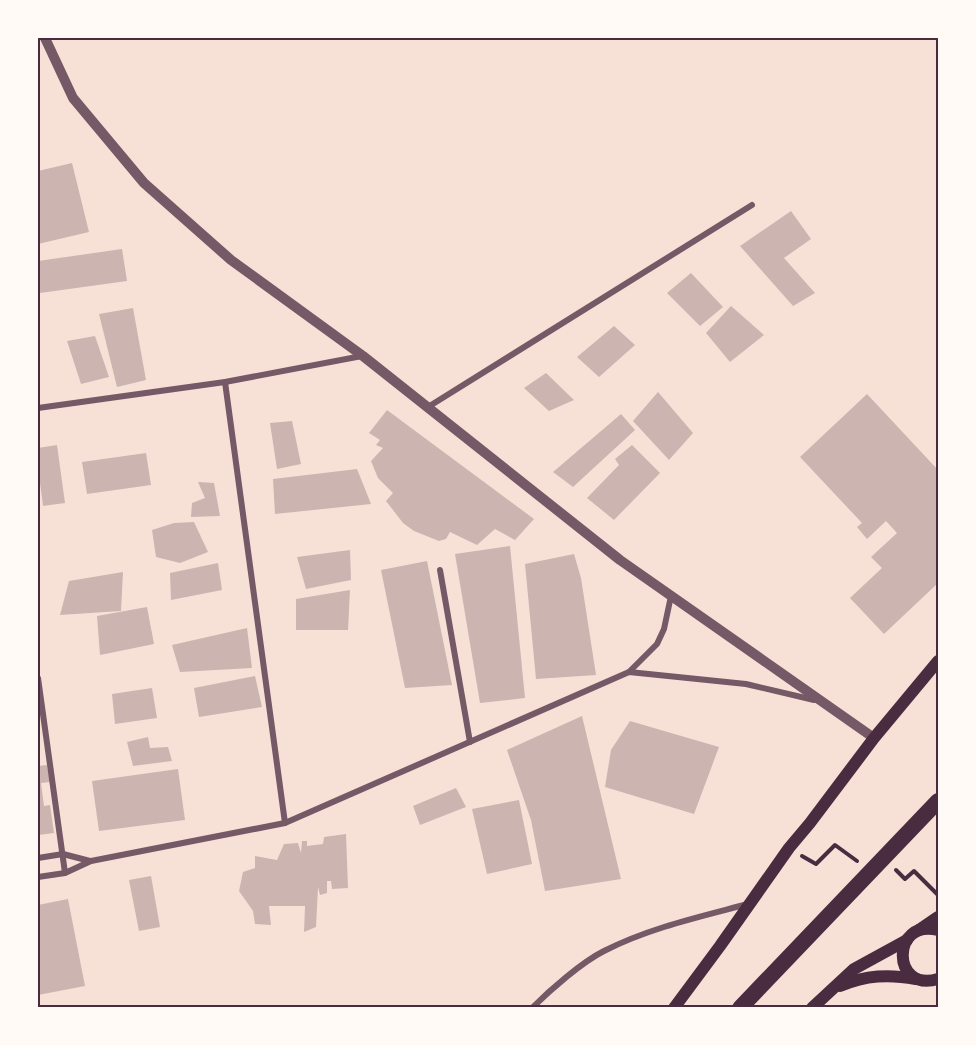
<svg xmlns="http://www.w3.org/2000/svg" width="976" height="1045" font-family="'Source Serif 4',serif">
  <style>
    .building { fill: #ccb4b1 }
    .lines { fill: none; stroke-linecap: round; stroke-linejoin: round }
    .path { stroke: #4a2c40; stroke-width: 4 }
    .minor { stroke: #755966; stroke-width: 6 }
    .tertiary { stroke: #755966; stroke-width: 10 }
    .secondary { stroke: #4a2c40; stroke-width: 12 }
    .trunk { stroke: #4a2c40; stroke-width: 16 }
    .neatline { fill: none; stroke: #4a2c40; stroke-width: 2 }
  </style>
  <rect width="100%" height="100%" fill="#f7e1d7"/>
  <!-- building -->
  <g class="building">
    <polygon points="72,163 89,232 38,244 38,171"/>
    <polygon points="791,211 811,239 784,258 815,293 793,306 740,246"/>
    <polygon points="122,249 127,281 40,293 38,261"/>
    <polygon points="691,273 723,307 700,326 667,293"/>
    <polygon points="731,306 764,335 730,362 706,333"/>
    <polygon points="133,308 146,380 117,387 99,314"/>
    <polygon points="614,326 635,345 599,377 577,357"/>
    <polygon points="95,336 109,377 81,384 67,341"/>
    <polygon points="546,373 574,400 549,411 524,388"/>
    <polygon points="658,392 693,433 669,460 633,421"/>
    <polygon points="867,394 938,470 938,583 884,634 850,598 882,568 871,557 897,533 886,521 867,539 857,527 862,523 800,457"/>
    <polygon points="387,410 534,519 515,540 495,529 477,545 450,532 446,539 439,541 414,531 403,523 386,501 393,493 378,478 371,461 383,448 376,445 380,440 369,433"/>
    <polygon points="621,414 635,430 573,487 553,472"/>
    <polygon points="292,421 301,464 277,469 270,423"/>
    <polygon points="57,445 65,503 43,506 38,467 38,448"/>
    <polygon points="632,445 660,473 614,520 587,498 619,465 615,459"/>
    <polygon points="146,453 151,485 87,494 82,462"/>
    <polygon points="357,469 371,504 275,514 273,479"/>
    <polygon points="198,482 214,483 220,516 191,517 192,503 205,498"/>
    <polygon points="194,522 208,552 180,563 156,557 152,530 174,523"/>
    <polygon points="510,546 525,698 480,703 455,554"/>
    <polygon points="350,550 351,580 306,589 297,557"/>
    <polygon points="574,554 581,578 596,675 536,679 525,564"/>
    <polygon points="427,561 452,685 405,688 381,570"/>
    <polygon points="218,563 222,590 171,600 170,573"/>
    <polygon points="123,572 121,611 60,615 69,581"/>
    <polygon points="350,590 348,630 296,630 296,599"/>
    <polygon points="147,607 154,644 100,655 97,616"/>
    <polygon points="247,628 252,668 180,672 172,645"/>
    <polygon points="255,676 262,707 199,717 194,688"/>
    <polygon points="152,688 157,718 115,724 112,694"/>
    <polygon points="582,716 621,879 545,891 531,820 507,750"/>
    <polygon points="630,721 719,747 694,814 605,787 611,750"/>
    <polygon points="148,737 150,748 168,747 172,761 133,766 127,742"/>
    <polygon points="47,765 50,782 41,783 44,806 50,805 54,833 38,835 38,766"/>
    <polygon points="178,769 185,820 99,831 92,781"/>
    <polygon points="456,788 466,807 420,825 413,806"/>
    <polygon points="519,800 532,864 487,874 472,809"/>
    <polygon points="346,834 348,888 332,889 331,881 327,881 327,893 320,895 318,887 316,927 304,932 305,906 269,906 271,925 255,924 253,911 239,891 243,872 255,868 255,856 277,860 284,844 298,843 301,853 302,841 307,841 307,846 323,844 324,837"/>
    <polygon points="151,876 160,927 139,931 129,880"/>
    <polygon points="68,899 85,986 38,995 38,905"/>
  </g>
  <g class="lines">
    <!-- path -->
    <g class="path">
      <polyline points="802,856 816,864 835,845 857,861"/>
      <polyline points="896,870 905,879 914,871 938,895"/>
    </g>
    <!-- minor -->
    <g class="minor">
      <polyline points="225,382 285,823"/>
      <polyline points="428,407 752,205"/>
      <polyline points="38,408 225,382 362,356"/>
      <polyline points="440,570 470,742"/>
      <polyline points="629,672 657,644 664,629 671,596"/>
      <polyline points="38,678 65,873"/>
      <polyline points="38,858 63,854 90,861"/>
      <polyline points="38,877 65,873 91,861 285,823 629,672 746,684 814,700"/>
      <path d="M532,1008c18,-18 50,-46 72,-57 45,-23 95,-34 144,-47"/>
    </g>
    <!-- tertiary -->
    <polyline class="tertiary" points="45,38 73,98 144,183 231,260 363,356 620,560 874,738"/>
    <!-- secondary -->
    <g class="secondary">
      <polyline points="919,930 938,917"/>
      <path d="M938,930c-47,-12 -47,63 0,49"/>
      <path d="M840,986c26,-11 49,-12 76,-7"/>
      <polyline points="674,1008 720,946 789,848 810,823 874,738 938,661"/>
      <polyline points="812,1008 854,969 907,940"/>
    </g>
    <!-- trunk -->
    <polyline class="trunk" points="740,1008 938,801"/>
  </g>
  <!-- border -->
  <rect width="976" height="1045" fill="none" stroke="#fffaf5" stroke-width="78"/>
  <rect x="39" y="39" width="898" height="967" class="neatline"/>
</svg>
